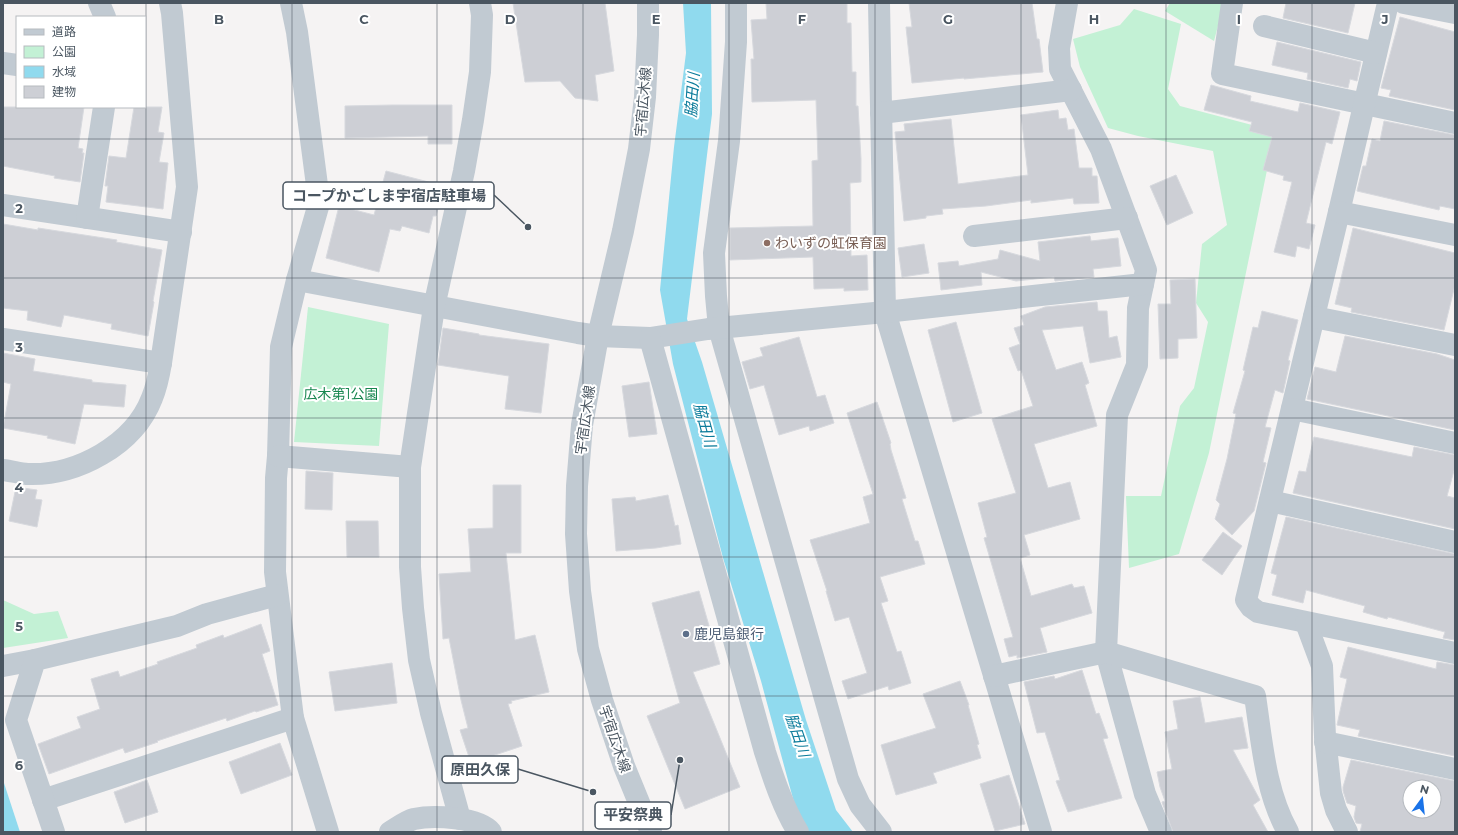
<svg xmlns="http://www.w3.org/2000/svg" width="1458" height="835" font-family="Montserrat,'Noto Sans JP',sans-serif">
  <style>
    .green { fill: #c3f1d5 }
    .water { fill: #90daee }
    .building { fill: #cdcfd5; stroke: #d7d9de; fill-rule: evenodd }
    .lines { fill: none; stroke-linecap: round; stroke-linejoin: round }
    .minor { stroke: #c1cad2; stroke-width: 22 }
    .tertiary { stroke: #c1cad2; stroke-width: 22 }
    .grid { fill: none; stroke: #4a5661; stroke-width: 1; stroke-opacity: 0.55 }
    .education-dot { fill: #8d6e63; stroke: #fff; stroke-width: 1.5 }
    .service-dot { fill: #5c6f8a; stroke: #fff; stroke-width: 1.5 }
    .labels { text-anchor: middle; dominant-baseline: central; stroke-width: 4; stroke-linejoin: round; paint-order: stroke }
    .street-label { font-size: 14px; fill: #4a5661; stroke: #fff }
    .education-label { font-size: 14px; fill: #785e54; stroke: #fff; text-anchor: start }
    .park-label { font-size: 14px; fill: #17864f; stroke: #fff }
    .service-label { font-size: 14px; fill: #4e5e75; stroke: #fff; text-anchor: start }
    .water-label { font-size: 15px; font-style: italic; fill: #0c7c9b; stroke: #fff }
    .grid-label { font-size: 13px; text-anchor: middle; font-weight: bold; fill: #4a5661; stroke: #fff; stroke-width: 4; stroke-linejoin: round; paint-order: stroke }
    .leader { fill: none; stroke: #4a5661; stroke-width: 1.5 }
    .callout-dot { fill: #4a5661; stroke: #fff; stroke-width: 1.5 }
    .callout { fill: #fff; stroke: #4a5661; stroke-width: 1.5 }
    .callout-label { font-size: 15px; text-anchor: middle; font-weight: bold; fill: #4a5661 }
  </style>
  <rect width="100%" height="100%" fill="#f5f3f3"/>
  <!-- green -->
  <g class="green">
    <polygon points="1170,3 1224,3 1214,41 1165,11"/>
    <polygon points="1134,9 1181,24 1168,89 1180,106 1275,131 1209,453 1179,554 1129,568 1126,496 1161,496 1180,406 1194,388 1208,322 1196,303 1202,244 1227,225 1213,151 1138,136 1108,128 1080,67 1073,39 1120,25"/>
    <polygon points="308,307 389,324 379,446 294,442"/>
    <polygon points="3,600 34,614 58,611 68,638 3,648"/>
  </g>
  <!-- water -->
  <g class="water">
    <polygon points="683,3 711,3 712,114 687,319 702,362 806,720 836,810 853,832 807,832 798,817 761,681 723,558 673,364 660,290 674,147 686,53"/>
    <polygon points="3,780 20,832 3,832"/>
  </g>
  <!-- building -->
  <g class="building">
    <polygon points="513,3 605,3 614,71 595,75 598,101 575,98 560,81 525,82"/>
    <polygon points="766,3 847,3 847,23 851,23 852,72 856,72 856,106 858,106 861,159 861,182 850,183 851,256 867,255 868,290 844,291 844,288 814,289 813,257 730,260 730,228 813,226 812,161 818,160 816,100 752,102 751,59 754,59 751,20 767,19"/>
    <polygon points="909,3 1032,3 1037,39 1039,39 1043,72 964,79 964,78 912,83 906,27 912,27"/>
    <polygon points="1286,3 1355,3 1348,33 1283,18"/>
    <polygon points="1400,17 1455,32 1455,110 1389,96 1391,90 1381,88"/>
    <polygon points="1277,42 1361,62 1357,81 1350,79 1348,88 1307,79 1308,73 1272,65"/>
    <polygon points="1211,85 1251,96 1250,101 1298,112 1300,103 1340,112 1332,144 1326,142 1306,223 1315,225 1309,249 1297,246 1295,257 1274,252 1292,182 1283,180 1284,176 1263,170 1272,137 1249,131 1252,122 1204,110"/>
    <polygon points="393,105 452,105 452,144 428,144 428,136 345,138 345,106"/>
    <polygon points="3,107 84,107 78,148 83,149 82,153 84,153 80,182 54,178 55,176 3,166"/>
    <polygon points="134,107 162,107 158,132 164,133 159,162 168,163 163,209 106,202 108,186 105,186 109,156 126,158"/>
    <polygon points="1058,110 1059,119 1066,118 1068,130 1074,129 1079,168 1092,168 1092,176 1097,176 1099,203 1074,204 1073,198 1031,203 1031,200 986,206 942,209 943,214 926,216 926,218 904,221 895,132 905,131 904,124 951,119 958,184 1028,175 1021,115"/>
    <polygon points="1384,121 1455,135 1455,209 1440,206 1439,210 1357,191 1363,166 1366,166 1372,139 1380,141"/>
    <polygon points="386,171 444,186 436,216 433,216 429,233 402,226 400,231 390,229 379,272 326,258 339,206 374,215"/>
    <polygon points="1176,175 1193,213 1167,225 1150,186"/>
    <polygon points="3,224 38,230 38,228 117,240 116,242 162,250 153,301 154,302 148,336 111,329 112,324 64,315 61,327 27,320 28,311 3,308"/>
    <polygon points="1353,228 1455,253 1455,285 1444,330 1351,312 1352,308 1335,304"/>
    <polygon points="1090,236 1091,241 1118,238 1121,266 1093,269 1094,277 1055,281 1054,277 1016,281 981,272 982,285 941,290 938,263 958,261 959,266 998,259 1000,250 1040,261 1038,242"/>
    <polygon points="924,244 929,273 902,277 898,248"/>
    <polygon points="1195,279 1197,338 1178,339 1178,358 1160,359 1158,304 1171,304 1170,280"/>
    <polygon points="1097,302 1098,311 1107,311 1109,338 1117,336 1121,357 1090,363 1083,326 1042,330 1056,370 1082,362 1089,383 1085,385 1097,426 1034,444 1048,488 1070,482 1080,519 1024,535 1030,555 1020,558 1031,596 1072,584 1074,588 1084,586 1092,613 1040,628 1047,652 1017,658 1017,655 1009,657 1004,639 1013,637 984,538 987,537 978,503 1016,493 992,419 1033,406 1021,370 1018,371 1009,348 1020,344 1014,328 1024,325 1021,316 1045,307"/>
    <polygon points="1262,311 1298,320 1288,360 1290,361 1283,393 1275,390 1265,427 1271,428 1263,462 1266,463 1254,511 1232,535 1215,519 1220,504 1216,500 1227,459 1236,414 1233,413 1245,371 1243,370 1253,327 1258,328"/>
    <polygon points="956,322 982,413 953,422 928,330"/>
    <polygon points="443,328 479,334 479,335 549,344 541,413 505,409 509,376 438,365"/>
    <polygon points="1345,336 1437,354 1455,360 1455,430 1307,399 1315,367 1336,372"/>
    <polygon points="799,337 817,397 825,395 834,423 810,431 809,426 779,435 764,385 750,389 742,362 763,356 760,348"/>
    <polygon points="3,353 35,359 33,371 92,380 92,382 126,385 124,407 84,404 75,444 47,438 48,436 3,428 11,384 3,382"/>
    <polygon points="649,382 657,434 629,437 622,386"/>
    <polygon points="877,402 891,443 890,444 891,450 906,498 902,499 915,541 918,541 925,564 880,577 888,601 881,603 897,652 901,651 911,683 889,690 888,686 848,699 842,681 867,673 849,617 835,621 826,591 827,591 810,540 870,523 863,497 873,494 847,413"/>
    <polygon points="1314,437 1412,457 1414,447 1455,455 1455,467 1447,496 1455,498 1455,529 1293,493 1299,471 1306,472"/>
    <polygon points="306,471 333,473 332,510 305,509"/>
    <polygon points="493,485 521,485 521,553 506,553 515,640 535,635 549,692 511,701 512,703 508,704 522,746 471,763 460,730 468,728 461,700 449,638 443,639 439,574 471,572 468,529 493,528"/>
    <polygon points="16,487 37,490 35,499 42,500 37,527 9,521"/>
    <polygon points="668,495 675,526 678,525 681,544 656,548 616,551 612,499 635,497 636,501"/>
    <polygon points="1286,517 1455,554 1455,640 1443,638 1445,632 1388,617 1387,619 1363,612 1365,606 1306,590 1303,603 1272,595 1277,575 1271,573"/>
    <polygon points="346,521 378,521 379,557 347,557"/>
    <polygon points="1223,532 1242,546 1222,575 1202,560"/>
    <polygon points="699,591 720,664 693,672 740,787 685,809 647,716 680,703 652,603"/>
    <polygon points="261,624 270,651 262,654 278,705 256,712 255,711 227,721 226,718 157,741 158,742 125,753 123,748 49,774 38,744 81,728 77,717 100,709 91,679 118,671 120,677 158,664 157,662 197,648 196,645 223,635 224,638"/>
    <polygon points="1348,647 1436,669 1437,662 1455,665 1455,756 1358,736 1360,730 1337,725 1347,679 1340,677"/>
    <polygon points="392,663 397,703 335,711 329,672"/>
    <polygon points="1082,670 1096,714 1099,713 1108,738 1103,739 1122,798 1068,812 1056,781 1060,780 1045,732 1037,733 1024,682 1054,676 1055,679"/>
    <polygon points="960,681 969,705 968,705 979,744 977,745 981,758 933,773 937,783 896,795 881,745 936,728 923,694"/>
    <polygon points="1200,697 1205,723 1242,717 1248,748 1233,750 1260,800 1253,805 1268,832 1173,832 1163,805 1162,802 1165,801 1160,787 1157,772 1172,769 1165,732 1178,729 1173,701"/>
    <polygon points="280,743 292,775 241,794 229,762"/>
    <path d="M1351,760l104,21v51h-95l2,-8 -6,-1 -2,-6 2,-11 -9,-3 -4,-12v-4zM1410,787h24v24h-24z"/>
    <polygon points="1009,775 1025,824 995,831 980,784"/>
    <polygon points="147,780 158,812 125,823 114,792"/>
  </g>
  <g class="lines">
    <!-- minor -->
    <g class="minor">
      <polyline points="99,3 105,17"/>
      <polyline points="291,3 297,32 318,193 318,207 297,280 281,347 278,456 276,478 275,572 293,718 328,832"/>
      <polyline points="736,3 736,42 729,141 714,253 716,296 719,328 848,779 860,805 881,832"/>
      <polyline points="879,3 885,312 1041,832"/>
      <polyline points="1067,3 1059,48 1060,69 1101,149 1146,270 1138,308 1137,365 1117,415 1106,652 1145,794 1161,832"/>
      <polyline points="1232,3 1222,74 1455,123"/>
      <polyline points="1388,3 1339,212 1246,600 1251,607 1258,612 1455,653"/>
      <polyline points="1404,3 1455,13"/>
      <polyline points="1264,26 1376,53"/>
      <polyline points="3,63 17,65"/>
      <polyline points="881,113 1071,90"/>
      <polyline points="3,205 181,232"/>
      <polyline points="1339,212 1455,235"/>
      <polyline points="87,218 104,107"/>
      <polyline points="974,236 1127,218"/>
      <polyline points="297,280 578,333 598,336 650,338 708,329 885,312 1143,284"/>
      <polyline points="1314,317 1455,345"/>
      <path d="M650,338l115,414c9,28 18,55 33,80"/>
      <polyline points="3,339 161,363"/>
      <polyline points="1292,409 1455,443"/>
      <polyline points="278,456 410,467"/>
      <path d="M3,470c8,1 16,3 24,4 50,2 107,-29 125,-76 5,-12 7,-23 9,-35l26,-176 -15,-174 -2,-10"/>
      <polyline points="1270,501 1455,542"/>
      <polyline points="1306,623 1322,666 1325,737 1331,793 1336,810 1347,832"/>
      <polyline points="3,666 35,660"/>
      <path d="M994,676l112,-24 149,44c7,46 10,95 33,136"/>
      <polyline points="1325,742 1455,769"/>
      <polyline points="43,800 293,718"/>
      <polyline points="460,819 431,713 419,660 413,608 410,567 410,467 434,307 464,171 473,120 480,72 482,15 480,3"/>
      <polyline points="54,832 16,720 35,660 177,626 207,614 277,595"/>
      <path d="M390,832c7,-4 16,-11 24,-13 19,-4 65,-2 77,13"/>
    </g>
    <!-- tertiary -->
    <polyline class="tertiary" points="648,3 648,35 645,97 639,149 623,231 598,336 582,425 577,486 576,534 580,591 588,649 602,700 624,766 651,832"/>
  </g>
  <!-- grid -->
  <path class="grid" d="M146,3v829M292,3v829M437,3v829M583,3v829M729,3v829M875,3v829M1021,3v829M1166,3v829M1312,3v829M3,139h1452M3,278h1452M3,418h1452M3,557h1452M3,696h1452"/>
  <!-- markers -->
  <circle class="education-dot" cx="767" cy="243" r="4"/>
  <circle class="service-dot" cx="686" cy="634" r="4"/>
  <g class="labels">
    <!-- street labels -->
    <g class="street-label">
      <text transform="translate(643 102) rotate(-85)">宇宿広木線</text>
      <text transform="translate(585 420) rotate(-82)">宇宿広木線</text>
      <text transform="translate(615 739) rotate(71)">宇宿広木線</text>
    </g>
    <!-- education labels -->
    <g class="education-label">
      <text x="775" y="243">わいずの虹保育園</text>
    </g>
    <!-- park labels -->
    <g class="park-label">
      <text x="341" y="394">広木第1公園</text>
    </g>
    <!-- service labels -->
    <g class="service-label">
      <text x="694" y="634">鹿児島銀行</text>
    </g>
    <!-- water labels -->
    <g class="water-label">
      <text transform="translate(692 95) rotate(-86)">脇田川</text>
      <text transform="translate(705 425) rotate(75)">脇田川</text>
      <text transform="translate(798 735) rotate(71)">脇田川</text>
    </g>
  </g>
  <g class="grid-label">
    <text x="219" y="24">B</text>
    <text x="364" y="24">C</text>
    <text x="510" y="24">D</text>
    <text x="656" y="24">E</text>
    <text x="802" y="24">F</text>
    <text x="948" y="24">G</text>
    <text x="1094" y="24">H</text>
    <text x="1239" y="24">I</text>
    <text x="1385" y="24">J</text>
    <text x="19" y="213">2</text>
    <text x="19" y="352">3</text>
    <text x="19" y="492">4</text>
    <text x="19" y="631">5</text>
    <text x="19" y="770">6</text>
  </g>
  <!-- callouts -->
  <path class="leader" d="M528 227L494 195M593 792L518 769M680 760L671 815"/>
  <g class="callout-dot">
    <circle cx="528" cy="227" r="4"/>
    <circle cx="593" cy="792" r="4"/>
    <circle cx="680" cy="760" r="4"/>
  </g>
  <g class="callout">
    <rect x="283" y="182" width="211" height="27" rx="4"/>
    <rect x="442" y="756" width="76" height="27" rx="4"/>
    <rect x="595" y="802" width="76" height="27" rx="4"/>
  </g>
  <g class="callout-label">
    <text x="389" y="201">コープかごしま宇宿店駐車場</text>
    <text x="480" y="775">原田久保</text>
    <text x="633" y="820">平安祭典</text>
  </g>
  <!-- border -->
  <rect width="1458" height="835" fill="none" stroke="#4a5661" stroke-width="8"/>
  <!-- legend -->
  <rect x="16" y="16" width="130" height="92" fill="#ffffff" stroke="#b7bbc0"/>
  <rect x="24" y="29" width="20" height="6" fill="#c1cad2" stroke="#b7bbc0"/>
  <text x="52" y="36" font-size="12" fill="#4a5661">道路</text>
  <rect x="24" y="46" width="20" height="12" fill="#c3f1d5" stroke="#b7bbc0"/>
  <text x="52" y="56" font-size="12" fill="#4a5661">公園</text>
  <rect x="24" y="66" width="20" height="12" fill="#90daee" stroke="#b7bbc0"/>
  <text x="52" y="76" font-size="12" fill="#4a5661">水域</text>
  <rect x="24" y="86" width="20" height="12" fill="#cdcfd5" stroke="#b7bbc0"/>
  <text x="52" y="96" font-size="12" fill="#4a5661">建物</text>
  <!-- north arrow -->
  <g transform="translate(1422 799) rotate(15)"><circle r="19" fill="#ffffff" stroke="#b7bbc0"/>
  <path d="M0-3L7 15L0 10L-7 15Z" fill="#1a73e8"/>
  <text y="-6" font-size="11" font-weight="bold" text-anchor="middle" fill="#4a5661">N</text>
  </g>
</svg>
